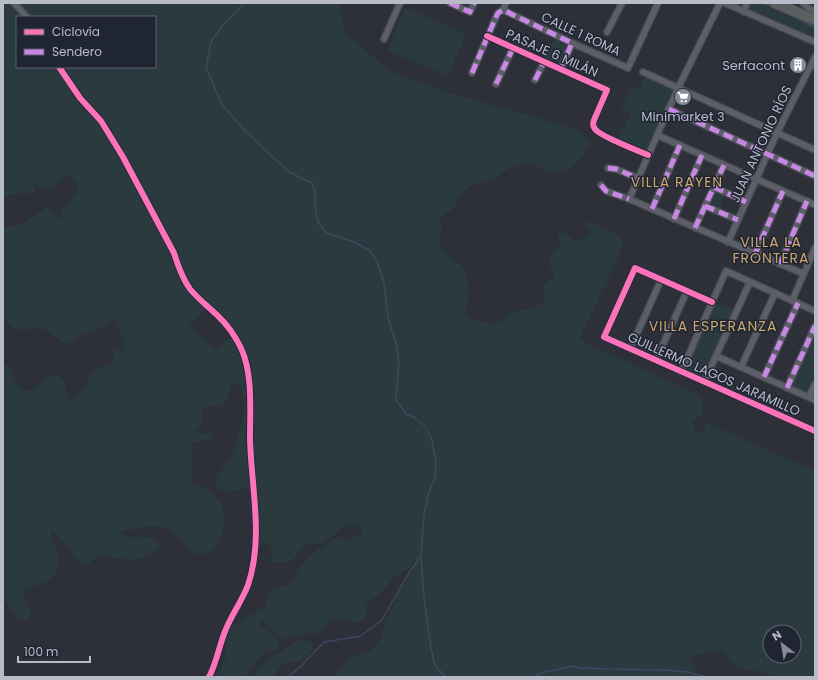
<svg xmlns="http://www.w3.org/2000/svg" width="818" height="680" font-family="Poppins,sans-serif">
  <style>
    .green { fill: #2a3a3f; fill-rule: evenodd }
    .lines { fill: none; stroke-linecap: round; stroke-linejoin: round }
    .stream { stroke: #3d4761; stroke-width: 1.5 }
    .street-casing { stroke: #484b52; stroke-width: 8 }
    .highway-casing { stroke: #494c55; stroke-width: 12 }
    .street { stroke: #5c5f67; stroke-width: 5.5 }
    .highway { stroke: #5c5e60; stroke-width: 10 }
    .quiet { stroke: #c787e3; stroke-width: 5; stroke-dasharray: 10 5; stroke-linecap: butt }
    .cycleway-casing { stroke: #202533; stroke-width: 8 }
    .cycleway { stroke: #fb73b8; stroke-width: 6 }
    .labels { text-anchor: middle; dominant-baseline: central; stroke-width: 3; stroke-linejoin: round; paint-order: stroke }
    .street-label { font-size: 13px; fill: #b8bcc9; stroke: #202533 }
    .poi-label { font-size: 13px; fill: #b8bcc9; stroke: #202533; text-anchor: end }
    .neighbourhood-label { font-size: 14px; letter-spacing: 1px; fill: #cca76f; stroke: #202533 }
  </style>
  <rect width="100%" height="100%" fill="#2d3039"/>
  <!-- green -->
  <g class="green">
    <path d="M3,3h336l7,31 44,37 56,21 131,37 14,13c-6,14 -21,33 -38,30 -12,-2 -20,-11 -32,-8 -11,2 -20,11 -30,15 -8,4 -16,3 -23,9 -14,11 -9,22 -29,29 6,10 -2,23 2,30 2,4 8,9 11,12 3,3 7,3 10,7 7,10 8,21 6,33 -1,6 -3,10 -2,16 7,6 28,11 36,6 0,-1 1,-2 2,-3 3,-3 9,-6 13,-7 9,-3 20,-1 26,-10 3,-6 -3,-13 2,-18 2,-2 6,-4 8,-5l1,-4 -6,-12 4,-9 8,-6 1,-4 -4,-9 4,-2c6,2 10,7 16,9l16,-9 -7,-6 1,-4h5l26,13 5,6 -4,15 -40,83 8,5 115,52c1,10 3,22 -10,24l2,12h6l5,-3v-7l110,49v206h-44c-10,-9 -19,-4 -30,-9 -9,-3 -12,-11 -18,-17 -13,0 -24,3 -36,8 7,5 6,12 10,18h-364l15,-17 10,-6 11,-3 5,-4 4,-5 4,-7 4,-16 9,-18 6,-15 12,-13 2,-14 -5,9 -15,8 -15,18 -12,8 -2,4v10c-14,15 -18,0 -31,3 -11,3 -10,11 -17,14 -5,3 -10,-1 -15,0 -5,1 -10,4 -15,6 -5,1 -21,-13 -25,-18h-3l-1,3 2,3c10,5 13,8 19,17l-1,3c-3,3 -5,3 -9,4 -11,4 -19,15 -24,26h-30l10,-19v-18l2,-6 3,-6 2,-2 17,-11 16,-7 1,-3v-7l1,-4 5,-5 3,-2 10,-1 6,-4 10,-18 6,-7 10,-8 6,-1 10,-10 7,-2 2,2 2,3 9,-4 8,-5v-3l-1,-3c-20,-8 -23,10 -38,17 -4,2 -8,1 -12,1 -4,0 -10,4 -13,7 -2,12 -17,12 -27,11l-1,-3 3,-5 -3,-8 -3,-2 -10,-1 -3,-2 -1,-3v-20l-4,-15 1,-12 -3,-3c-9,3 -26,6 -32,-2l1,-4 3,-7 15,-25 11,-40 -1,-12 -2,-7 -6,-8h-3c-7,7 -3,17 -9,21 -6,4 -15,0 -22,6 -1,4 2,9 0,13 -1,3 -5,4 -7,8l2,2 7,2 9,-4c1,10 -8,9 -14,10 -3,1 -5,2 -7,2l1,30 -2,9 8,4 9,3 8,8 6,8 2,10 1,10 -7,18 -7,8 -9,4 -11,-3 -7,-8 -14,-15 -10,-2 -10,-1 -31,6 8,5h19l9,1 5,9 -8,6 -8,4 -10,3 -32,-4 -9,3 -7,8 -8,-6 -19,-25 -8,-5c0,3 0,7 1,9 1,4 5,7 6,12 7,28 -15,30 -35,39l3,10 4,9 -3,11 -11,-4 -13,-19v-236l7,6 3,8 10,15 9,-1 15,-12 10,-3 7,6 5,20 9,-5 6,-8 9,-17 8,-4 9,-2 4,-7v-10l9,3 1,-8 -9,-23 -8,5 -28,11 -7,8 -10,-2 -17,-13 -10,-1 -10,2 -11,-2 -11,-10v-90l18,-4 26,-17 14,13c0,-2 -1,-4 0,-6 2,-9 17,-16 16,-27 0,-3 -2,-7 -3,-9l-7,-2c-7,3 -4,3 -9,8 -7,9 -16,4 -24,0l1,9c-12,1 -24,-3 -32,7zM17,17h138v50h-138zM206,309l25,28 -15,13 -28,-25zM770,632h24v24h-24z"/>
    <polygon points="732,3 762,3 815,27 815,40"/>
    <polygon points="405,7 466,34 448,76 387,50"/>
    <polygon points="553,39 570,46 560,67 543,59"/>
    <polygon points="646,76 673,88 674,92 648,149 646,150 618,139 631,113 621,108 632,86 639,90"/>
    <polygon points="715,190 725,195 719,210 708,205"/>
    <polygon points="715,303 735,310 702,379 685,372"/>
    <polygon points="815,333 815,374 808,390 804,391 794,387 793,384"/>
    <path d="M302,640l9,1c0,3 2,7 1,10 -1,4 -9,8 -13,10 -5,2 -10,0 -15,3 -5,3 -8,9 -11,13h-20l2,-5 15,-15 12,-6 13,-9z"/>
  </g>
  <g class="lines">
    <!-- stream -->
    <g class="stream">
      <polyline points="244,3 222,26 211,42 206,68 223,106 245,131 289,172 312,183 315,192 315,204 318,222 326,233 354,242 369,250 374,256 378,264 384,283 388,318 396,343 399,362 396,400 406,414 415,418 425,426 432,440 436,462 435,478 428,494 424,516 421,555 404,581 382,620 361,636 324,642 302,665 288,677"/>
      <polyline points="762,3 773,7"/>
      <polyline points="795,17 815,28"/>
      <polyline points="421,556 424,598 431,648 435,666 446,677"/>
      <polyline points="533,677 541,673 572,666 581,668 605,669 666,670 687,672 707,677"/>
    </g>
    <!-- street casing -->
    <g class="street-casing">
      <g id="street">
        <polyline points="14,3 27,17"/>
        <polyline points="450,3 470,12 474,3"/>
        <polyline points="725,3 815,42"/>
        <polyline points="803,3 808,8 815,11"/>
        <polyline points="503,10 572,43 628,68 658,3"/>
        <polyline points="503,10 506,3"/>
        <polyline points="744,12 747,3"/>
        <polyline points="607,32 622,3"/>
        <path d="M487,36l120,54 -13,30c-1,3 -2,6 1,9 4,7 44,22 53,26"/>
        <polyline points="384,39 400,3"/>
        <path d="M59,67l21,31 21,23 22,36 51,96c4,13 8,25 16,36 8,10 19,18 28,27 10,9 17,20 23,32 12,26 9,61 9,90 1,49 14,99 -2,147 -6,16 -16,29 -22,44 -7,16 -9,33 -17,48"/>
        <polyline points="561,69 572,43"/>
        <polyline points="643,72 815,150"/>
        <polyline points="472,73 496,17 498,13 503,10"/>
        <polyline points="535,80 544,62"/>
        <polyline points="496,84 513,48"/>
        <polyline points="669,109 815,176"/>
        <polyline points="657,135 815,205"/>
        <polyline points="608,168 616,169 637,178"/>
        <polyline points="601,185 606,191 629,199 804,274"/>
        <polyline points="714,187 746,202"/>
        <polyline points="629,199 678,88 720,3"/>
        <polyline points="705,206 738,220"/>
        <polyline points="652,209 680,145"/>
        <polyline points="674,219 702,155"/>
        <polyline points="695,228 724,165"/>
        <polyline points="728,242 777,133 815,57"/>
        <polyline points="755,254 783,191"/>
        <polyline points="780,264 807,201"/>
        <polyline points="792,301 815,248"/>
        <polyline points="712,302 635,268 604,337 815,431"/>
        <polyline points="630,349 661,280"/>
        <polyline points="716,356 815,400"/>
        <polyline points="656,360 687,291"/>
        <polyline points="741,367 775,293"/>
        <polyline points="681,372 726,271 815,311"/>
        <polyline points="764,377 798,303"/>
        <polyline points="704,382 750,282"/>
        <polyline points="787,388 815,326"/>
        <polyline points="809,397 815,384"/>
      </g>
    </g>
    <!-- highway casing -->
    <g class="highway-casing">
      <polyline id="highway" points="775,3 815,20"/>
    </g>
    <!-- street -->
    <use href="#street" class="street"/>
    <!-- highway -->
    <use href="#highway" class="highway"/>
    <!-- quiet -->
    <g class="quiet">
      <polyline points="450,3 470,12 474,3"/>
      <polyline points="472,73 496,17 498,13 503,10 572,43 561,69"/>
      <polyline points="535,80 544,62"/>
      <polyline points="496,84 513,48"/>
      <polyline points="669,109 815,176"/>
      <polyline points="608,168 616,169 637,178"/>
      <polyline points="601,185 606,191 629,199"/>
      <polyline points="714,187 746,202"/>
      <polyline points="705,206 738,220"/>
      <polyline points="652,209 680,145"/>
      <polyline points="674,219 702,155"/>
      <polyline points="695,228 724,165"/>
      <polyline points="755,254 783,191"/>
      <polyline points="780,264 807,201"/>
      <polyline points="764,377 798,303"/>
      <polyline points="787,388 815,326"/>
    </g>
    <!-- cycleway casing -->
    <g class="cycleway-casing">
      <g id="cycleway">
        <path d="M487,36l120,54 -13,30c-1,3 -2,6 1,9 4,7 44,22 53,26"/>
        <path d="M59,67l21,31 21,23 22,36 51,96c4,13 8,25 16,36 8,10 19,18 28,27 10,9 17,20 23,32 12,26 9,61 9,90 1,49 14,99 -2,147 -6,16 -16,29 -22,44 -7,16 -9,33 -17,48"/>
        <polyline points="712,302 635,268 604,337 815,431"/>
      </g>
    </g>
    <!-- cycleway -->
    <use href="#cycleway" class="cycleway"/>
  </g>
  <!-- icons -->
  <defs>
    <g id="building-disc" transform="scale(0.9)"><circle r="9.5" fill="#878b97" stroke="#202533"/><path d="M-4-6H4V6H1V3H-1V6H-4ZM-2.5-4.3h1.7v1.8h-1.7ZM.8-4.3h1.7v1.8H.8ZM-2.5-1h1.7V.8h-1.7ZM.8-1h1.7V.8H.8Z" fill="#fff"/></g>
    <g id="supermarket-disc" transform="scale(0.9)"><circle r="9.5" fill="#878b97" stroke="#202533"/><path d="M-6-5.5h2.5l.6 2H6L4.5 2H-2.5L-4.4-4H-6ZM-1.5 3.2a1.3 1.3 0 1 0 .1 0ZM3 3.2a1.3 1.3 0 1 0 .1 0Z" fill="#fff"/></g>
  </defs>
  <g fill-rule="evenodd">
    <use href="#building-disc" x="798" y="65"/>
    <use href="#supermarket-disc" x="683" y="97"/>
  </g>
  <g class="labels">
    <!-- street labels -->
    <g class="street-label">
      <text transform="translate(581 34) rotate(25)">CALLE 1 ROMA</text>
      <text transform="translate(552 53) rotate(24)">PASAJE 6 MILÁN</text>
      <text transform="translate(761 144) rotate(-65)">JUAN ANTONIO RÍOS</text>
      <text transform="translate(714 374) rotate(24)">GUILLERMO LAGOS JARAMILLO</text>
    </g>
    <!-- poi labels -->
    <g class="poi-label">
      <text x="785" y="65">Serfacont</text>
      <text x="683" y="116" text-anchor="middle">Minimarket 3</text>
    </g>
    <!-- neighbourhood labels -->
    <g class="neighbourhood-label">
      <text x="677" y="182">VILLA RAYEN</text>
      <text x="771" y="242">VILLA LA<tspan x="771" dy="16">FRONTERA</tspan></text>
      <text x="713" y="326">VILLA ESPERANZA</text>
    </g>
  </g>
  <!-- border -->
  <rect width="818" height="680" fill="none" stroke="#b8bcc9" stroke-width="8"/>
  <!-- legend -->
  <rect x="16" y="16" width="140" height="52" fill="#202533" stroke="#5d616f"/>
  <rect x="24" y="29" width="20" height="6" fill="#fb73b8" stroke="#5d616f"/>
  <text x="52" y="36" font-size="12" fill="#b8bcc9">Ciclovía</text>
  <rect x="24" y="49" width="20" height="6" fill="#c787e3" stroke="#5d616f"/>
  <text x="52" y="56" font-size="12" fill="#b8bcc9">Sendero</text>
  <!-- north arrow -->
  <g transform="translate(782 644) rotate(329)"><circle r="19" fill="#202533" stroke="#5d616f"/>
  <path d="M0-3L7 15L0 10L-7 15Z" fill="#878b97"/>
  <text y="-6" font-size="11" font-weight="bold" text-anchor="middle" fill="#b8bcc9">N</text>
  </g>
  <!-- scale -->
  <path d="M18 656v6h72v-6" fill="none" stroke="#b8bcc9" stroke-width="2"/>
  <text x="24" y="656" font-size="12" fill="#b8bcc9" stroke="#202533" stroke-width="3" paint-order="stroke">100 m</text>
</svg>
